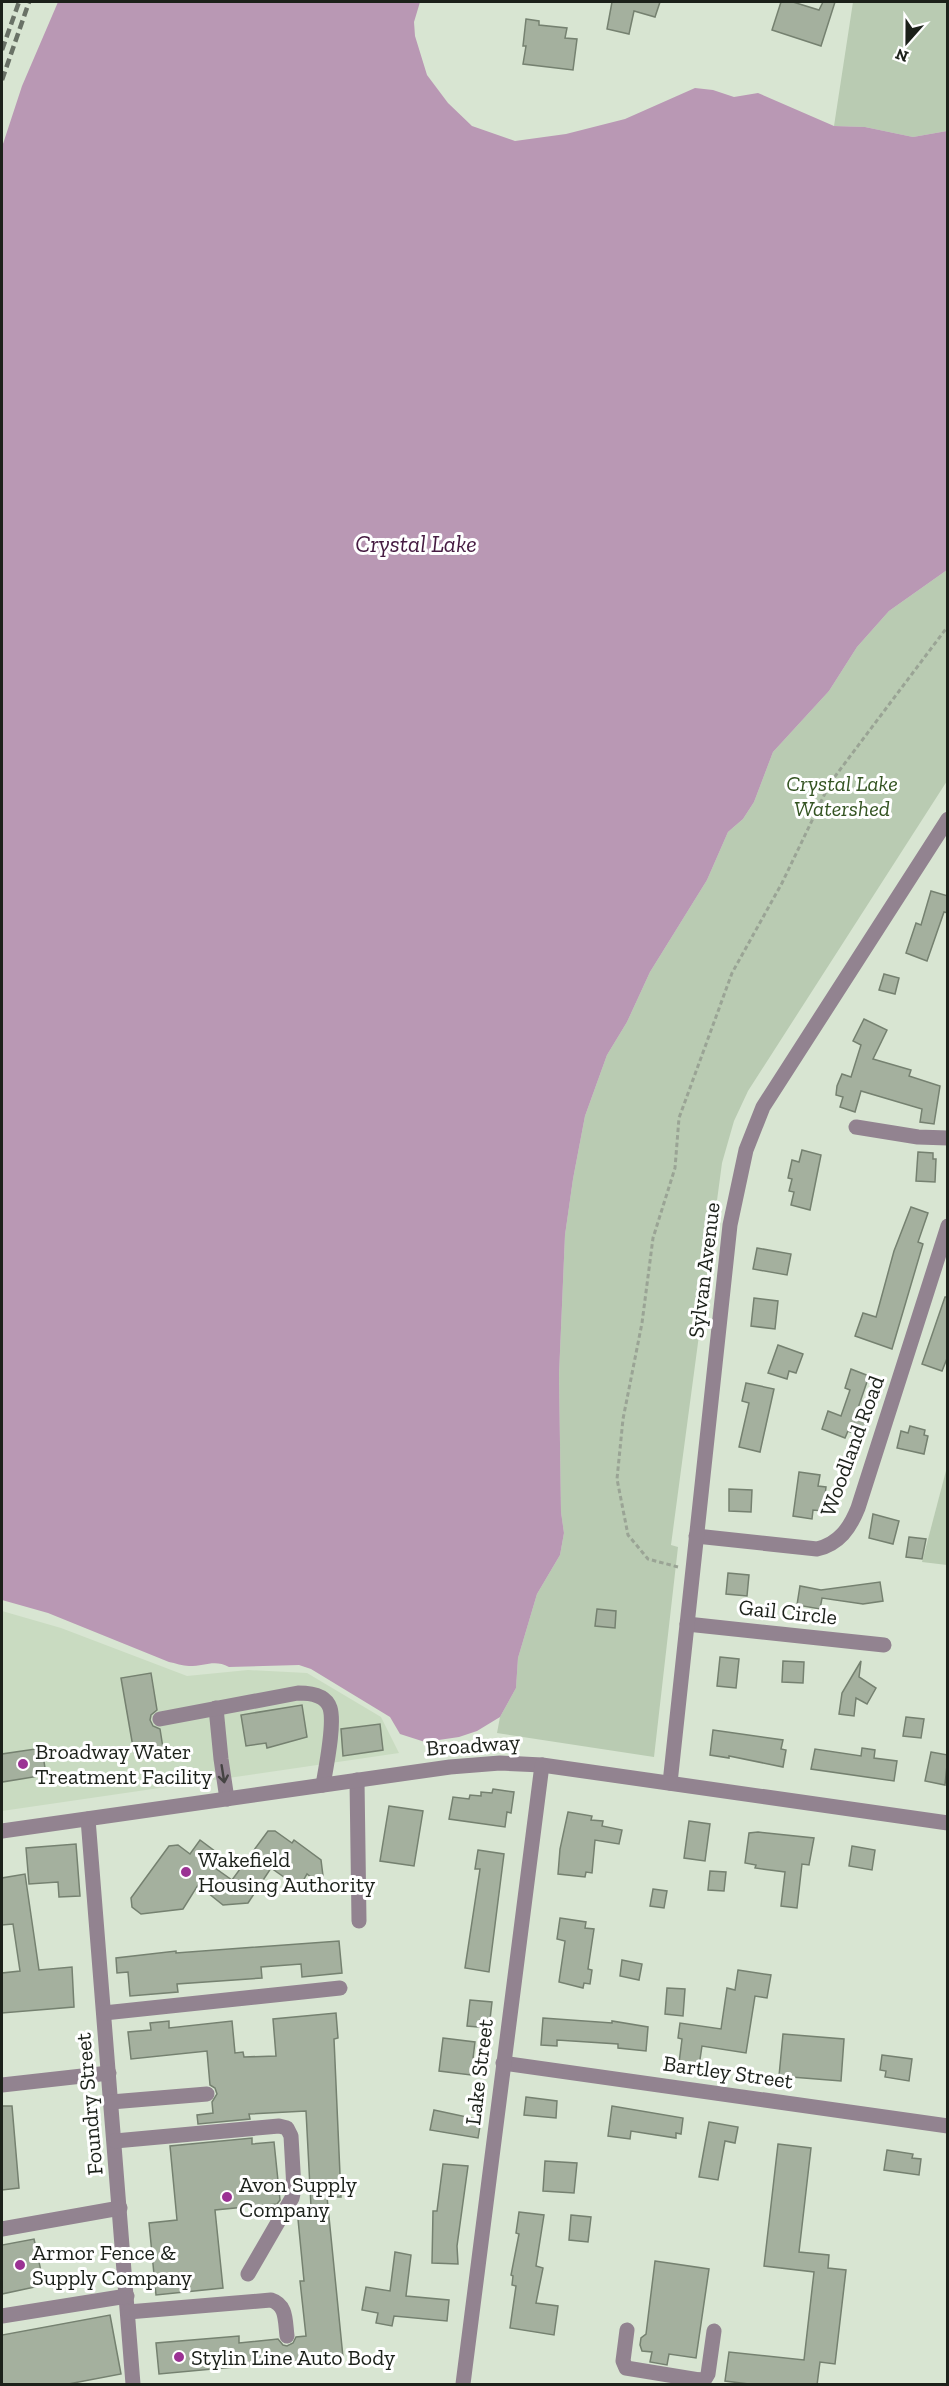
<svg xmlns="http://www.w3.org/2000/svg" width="949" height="2386" font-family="'Zilla Slab',serif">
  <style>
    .built { fill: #c9dbc1 }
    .green { fill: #b9cbb2 }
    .water { fill: #b998b4 }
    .building { fill: #a4b09e; stroke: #758170; stroke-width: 1.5 }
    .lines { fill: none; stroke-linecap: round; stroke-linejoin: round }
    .path { stroke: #9aa495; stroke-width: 3; stroke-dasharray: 4.5 3; stroke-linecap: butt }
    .minor { stroke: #928390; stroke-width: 15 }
    .rail { stroke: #697166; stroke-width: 4.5; stroke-dasharray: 9 4.5; stroke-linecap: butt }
    .oneway { stroke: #454343 }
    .poi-dot { fill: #9b3294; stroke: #fff; stroke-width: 2 }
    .labels { text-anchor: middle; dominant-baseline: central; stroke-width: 6; stroke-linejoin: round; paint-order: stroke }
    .park-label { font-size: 22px; font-style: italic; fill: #345422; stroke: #fff }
    .street-label { font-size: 22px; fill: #1c211a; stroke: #fff }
    .poi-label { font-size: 22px; fill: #1c211a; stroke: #fff; text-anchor: start }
    .water-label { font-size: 24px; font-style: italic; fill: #451b41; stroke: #fff }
  </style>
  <rect width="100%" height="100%" fill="#d8e5d2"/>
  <!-- built -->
  <polygon class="built" points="2,1611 61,1628 187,1676 248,1670 307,1673 381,1717 399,1753 2,1811"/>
  <!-- green -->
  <g class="green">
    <polygon points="853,2 947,2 947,131 913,137 865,127 834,126"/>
    <polygon points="947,570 947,781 748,1091 734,1121 722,1163 671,1545 678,1547 654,1757 497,1733 500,1717 516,1688 518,1658 537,1594 560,1555 564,1533 561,1512 559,1375 565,1235 573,1179 585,1116 607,1055 627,1022 650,972 707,880 728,832 743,819 754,802 773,752 829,691 857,647 889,611"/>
    <polygon points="947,1467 947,1565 922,1562"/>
  </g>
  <!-- water -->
  <path class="water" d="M58,2h362l-6,20 1,14 12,39 21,28 24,23 43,15 51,-7 59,-15 70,-31 18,2 21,7 24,-4 76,33 31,1 48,10 34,-6v439l-58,41 -32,36 -28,44 -56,61 -19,50 -11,17 -15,13 -21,48 -57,92 -23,50 -20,33 -22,61 -12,63 -8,56 -6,140 2,137 3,21 -4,22 -23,39 -19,64 -2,30 -16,29 -23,14 -18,6 -34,5 -25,-8 -10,-17 -79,-48 -12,-4 -70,2c-14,-8 -24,-1 -40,-1 -6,0 -14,-3 -20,-4l-121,-49 -46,-13v-1453l20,-61z"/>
  <!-- building -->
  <g class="building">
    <polygon points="612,2 660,2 655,17 634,11 629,34 607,29"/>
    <polygon points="781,2 793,2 819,10 823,2 835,2 821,46 772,30"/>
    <polygon points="526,19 539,21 539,25 567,28 565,38 577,39 573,70 523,64 526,46 523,46"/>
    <polygon points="931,891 948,896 948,913 944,912 927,961 906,953 916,923 921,925"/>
    <polygon points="884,974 899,978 895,994 879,990"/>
    <polygon points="864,1019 887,1030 873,1059 911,1070 909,1076 940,1086 934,1124 920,1122 922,1109 861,1091 855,1112 840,1107 843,1097 836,1095 837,1086 842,1074 851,1077 861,1045 853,1041"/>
    <polygon points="802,1150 821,1155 810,1210 791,1205 794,1192 789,1191 792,1179 788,1178 792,1160 799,1162"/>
    <polygon points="918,1152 933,1153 933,1159 936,1159 935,1182 916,1181"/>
    <polygon points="911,1207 928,1213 918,1242 923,1244 892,1349 855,1336 863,1313 876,1317 894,1251"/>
    <polygon points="757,1248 791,1254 787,1275 753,1269"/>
    <polygon points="945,1297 948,1297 948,1356 942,1371 922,1364"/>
    <polygon points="754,1298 778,1301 775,1329 751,1326"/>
    <polygon points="778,1345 803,1354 796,1373 789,1371 787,1379 768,1373"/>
    <polygon points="851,1369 869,1376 856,1414 870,1419 863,1437 848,1431 845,1438 822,1429 828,1411 841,1416 850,1390 845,1388"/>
    <polygon points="746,1383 774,1389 760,1452 739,1447 749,1403 742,1401"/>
    <polygon points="910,1426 925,1430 924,1435 928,1436 924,1454 897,1448 901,1431 908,1433"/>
    <polygon points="799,1472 820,1475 818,1486 826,1487 823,1511 813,1510 812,1519 793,1516"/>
    <polygon points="729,1489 752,1490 751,1512 729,1511"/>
    <polygon points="873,1514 899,1521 893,1544 869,1538"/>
    <polygon points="909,1537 926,1539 922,1559 906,1557"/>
    <polygon points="728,1573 749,1575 747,1596 726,1594"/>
    <polygon points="880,1582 883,1601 863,1604 822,1598 820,1609 797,1605 800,1586 821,1590"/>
    <polygon points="597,1609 616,1611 615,1628 595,1626"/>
    <polygon points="720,1657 739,1659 736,1688 717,1686"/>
    <polygon points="783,1661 804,1662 803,1683 782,1682"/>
    <polygon points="861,1661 859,1677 876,1688 867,1704 856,1698 854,1716 839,1714 842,1693"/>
    <polygon points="151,1673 157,1710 151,1715 150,1720 153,1726 160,1729 163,1748 134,1753 121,1678"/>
    <polygon points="302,1705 307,1737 267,1748 266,1743 246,1746 241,1715"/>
    <polygon points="906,1717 924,1719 921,1738 903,1736"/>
    <polygon points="380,1724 383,1750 343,1756 341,1729"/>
    <polygon points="713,1730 783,1740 781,1749 786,1750 783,1767 729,1756 729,1758 710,1755"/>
    <polygon points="42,1748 46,1775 2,1782 2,1754"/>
    <polygon points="862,1748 875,1750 874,1758 897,1761 894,1781 811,1769 815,1749 861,1756"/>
    <polygon points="931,1752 948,1755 945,1785 925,1781"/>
    <polygon points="493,1789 514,1792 511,1813 507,1812 505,1827 449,1819 453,1797 469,1799 470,1795 481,1796 481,1792 492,1793"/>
    <polygon points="389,1806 423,1811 414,1866 380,1861"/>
    <polygon points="568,1812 592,1816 591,1820 603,1821 602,1826 622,1830 619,1844 595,1840 592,1873 586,1872 585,1877 558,1874 560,1849"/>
    <polygon points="689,1821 710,1824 705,1861 684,1858"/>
    <polygon points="268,1831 275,1831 292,1843 294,1840 321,1860 323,1876 312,1878 307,1874 303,1881 291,1882 271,1868 248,1903 223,1905 198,1885 183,1909 141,1914 132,1907 131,1898 169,1846 178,1845 190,1854 200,1840 216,1852 208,1863 232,1880"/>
    <polygon points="758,1832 814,1838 809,1865 802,1864 797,1908 781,1906 785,1872 755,1868 756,1865 745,1863 749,1833"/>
    <polygon points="76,1844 80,1896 59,1897 58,1882 29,1884 26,1848"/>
    <polygon points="852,1846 875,1850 872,1870 849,1866"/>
    <polygon points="478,1850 504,1854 489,1972 465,1968 480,1869 475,1869"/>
    <polygon points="710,1871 726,1872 724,1891 708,1890"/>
    <polygon points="25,1874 39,1970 72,1967 74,2007 2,2013 2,1973 20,1971 13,1924 2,1925 2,1878"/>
    <polygon points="653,1889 667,1891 664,1908 650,1906"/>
    <polygon points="560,1918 586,1922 585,1928 594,1929 588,1969 592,1970 590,1984 584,1983 583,1988 559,1982 565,1941 557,1939"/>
    <polygon points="339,1941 342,1973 302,1977 301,1964 261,1967 262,1978 177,1984 178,1992 130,1996 128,1972 117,1973 116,1958 176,1951 176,1953"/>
    <polygon points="622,1960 642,1964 639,1980 620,1976"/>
    <polygon points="738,1970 771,1975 767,1998 755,1996 746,2053 702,2046 699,2066 679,2063 682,2039 678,2038 680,2023 721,2029 727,1988 735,1990"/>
    <polygon points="667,1988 685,1989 683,2016 665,2014"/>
    <polygon points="470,2000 492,2002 489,2028 467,2026"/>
    <polygon points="336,2013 338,2038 334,2039 341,2197 327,2197 343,2357 159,2374 156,2343 239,2336 239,2343 278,2339 283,2345 287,2346 293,2343 296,2337 306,2336 300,2281 304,2281 297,2209 311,2207 306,2111 249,2114 250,2119 198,2124 197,2115 213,2113 212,2102 217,2094 215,2088 210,2085 207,2051 131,2059 128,2032 151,2030 150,2023 169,2021 169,2028 232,2021 235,2053 243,2052 244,2057 276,2056 273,2019"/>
    <polygon points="543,2018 612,2023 612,2021 648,2027 646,2051 618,2048 618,2044 557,2040 557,2046 541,2045"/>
    <polygon points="783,2034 844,2039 841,2081 779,2076"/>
    <polygon points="443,2038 475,2042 471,2075 439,2071"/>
    <polygon points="882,2055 912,2059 909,2081 885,2077 886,2071 880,2070"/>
    <polygon points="526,2097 557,2101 556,2118 524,2115"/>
    <polygon points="2,2106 12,2106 19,2188 2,2190"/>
    <polygon points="612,2106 683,2118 681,2134 676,2133 676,2138 631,2131 630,2139 608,2136"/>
    <polygon points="434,2110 481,2120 478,2138 430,2130"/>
    <polygon points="709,2122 738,2127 735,2143 725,2141 718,2180 699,2177"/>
    <polygon points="252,2138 252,2144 274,2142 280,2200 277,2204 215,2210 223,2288 156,2295 149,2223 177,2220 170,2146"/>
    <polygon points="778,2144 811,2148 799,2252 829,2255 828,2268 846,2270 835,2364 820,2362 817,2385 757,2385 725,2381 729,2352 804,2360 814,2272 764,2266"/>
    <polygon points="887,2150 913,2154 912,2158 921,2159 919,2175 884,2170"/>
    <polygon points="545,2161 577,2163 574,2193 543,2191"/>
    <polygon points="443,2164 468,2166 457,2246 458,2264 432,2263 433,2211 437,2211"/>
    <polygon points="519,2212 544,2215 536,2266 543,2268 536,2303 558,2306 554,2335 510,2328 516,2286 512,2285 513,2276 511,2275 519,2234 516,2233"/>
    <polygon points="571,2215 591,2217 588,2242 569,2240"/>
    <polygon points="34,2239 44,2285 2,2294 2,2245"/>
    <polygon points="395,2252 411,2255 406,2296 449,2300 447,2321 394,2316 392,2326 376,2323 378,2313 362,2310 366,2287 390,2291"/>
    <polygon points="655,2261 709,2269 696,2358 669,2354 667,2365 650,2362 652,2352 642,2351 640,2345 641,2338 646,2334"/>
    <polygon points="110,2315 121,2374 63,2385 2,2385 2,2335"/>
  </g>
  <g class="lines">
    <!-- path -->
    <polyline class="path" points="678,1567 648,1559 628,1535 617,1479 623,1419 642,1323 653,1238 675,1168 679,1118 732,973 782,883 830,783 948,626"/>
    <!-- minor -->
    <g class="minor">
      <polyline points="856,1127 918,1137 948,1138"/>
      <path d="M696,1536l121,13c22,-5 33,-21 41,-41l90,-282"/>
      <polyline points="687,1624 884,1645"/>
      <polyline points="216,1708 221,1759 227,1799"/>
      <path d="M160,1719l138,-26c11,0 28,2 32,15 5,16 -4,59 -7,77"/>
      <polyline points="357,1780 359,1921"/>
      <polyline points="670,1783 730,1225 746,1150 763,1107 948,819"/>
      <polyline points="88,1819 133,2384"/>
      <polyline points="2,1831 450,1767 500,1763 542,1765 948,1823"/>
      <polyline points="104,2013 340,1988"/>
      <polyline points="503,2063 948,2126"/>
      <polyline points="2,2085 109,2073"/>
      <polyline points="111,2102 207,2094"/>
      <polyline points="115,2141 279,2126 287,2128 291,2136 294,2189 292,2198 248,2274"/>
      <polyline points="2,2229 120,2208"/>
      <path d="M128,2312l143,-12c16,5 14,21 16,36"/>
      <polyline points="2,2316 127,2296"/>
      <polyline points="627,2330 623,2361 626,2368 699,2380 705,2379 708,2374 714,2331"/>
      <polyline points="463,2384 542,1765"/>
    </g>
    <!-- rail -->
    <g class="rail">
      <polyline points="2,50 19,2"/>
      <polyline points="2,80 29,2"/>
    </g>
  </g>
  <!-- one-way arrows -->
  <defs><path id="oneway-shaft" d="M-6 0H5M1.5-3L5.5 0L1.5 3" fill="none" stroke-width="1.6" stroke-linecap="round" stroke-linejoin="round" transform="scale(1.5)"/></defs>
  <use class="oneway" href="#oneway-shaft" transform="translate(223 1774) rotate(81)"/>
  <!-- markers -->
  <g class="poi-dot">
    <circle cx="23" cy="1764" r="6"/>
    <circle cx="186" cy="1872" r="6"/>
    <circle cx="227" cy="2197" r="6"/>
    <circle cx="20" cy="2265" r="6"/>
    <circle cx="179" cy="2357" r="6"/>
  </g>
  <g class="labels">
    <!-- park labels -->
    <g class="park-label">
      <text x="842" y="783">Crystal Lake<tspan x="842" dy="25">Watershed</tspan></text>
    </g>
    <!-- street labels -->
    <g class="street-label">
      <text transform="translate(704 1270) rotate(-83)">Sylvan Avenue</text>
      <text transform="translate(852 1446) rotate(-70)">Woodland Road</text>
      <text transform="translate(788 1612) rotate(6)">Gail Circle</text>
      <text transform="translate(473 1745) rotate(-4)">Broadway</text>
      <text transform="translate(479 2072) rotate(-83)">Lake Street</text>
      <text transform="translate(728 2072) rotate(8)">Bartley Street</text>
      <text transform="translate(89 2104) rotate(-95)">Foundry Street</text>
    </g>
    <!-- poi labels -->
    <g class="poi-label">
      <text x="35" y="1751">Broadway Water<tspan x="35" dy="25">Treatment Facility</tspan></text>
      <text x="198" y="1859">Wakefield<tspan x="198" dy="25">Housing Authority</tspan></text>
      <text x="239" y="2184">Avon Supply<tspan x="239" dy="25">Company</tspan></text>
      <text x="32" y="2252">Armor Fence &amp;<tspan x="32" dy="25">Supply Company</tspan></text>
      <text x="191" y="2357">Stylin Line Auto Body</text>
    </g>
    <!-- water labels -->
    <g class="water-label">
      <text x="416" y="543">Crystal Lake</text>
    </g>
  </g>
  <!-- border -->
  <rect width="949" height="2386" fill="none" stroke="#1c211a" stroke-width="6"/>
  <!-- north arrow -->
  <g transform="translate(907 42) rotate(201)" stroke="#ffffff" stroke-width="4.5" paint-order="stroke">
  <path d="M0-4.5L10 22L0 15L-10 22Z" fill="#1c211a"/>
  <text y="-9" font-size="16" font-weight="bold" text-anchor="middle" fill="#1c211a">N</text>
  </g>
</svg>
